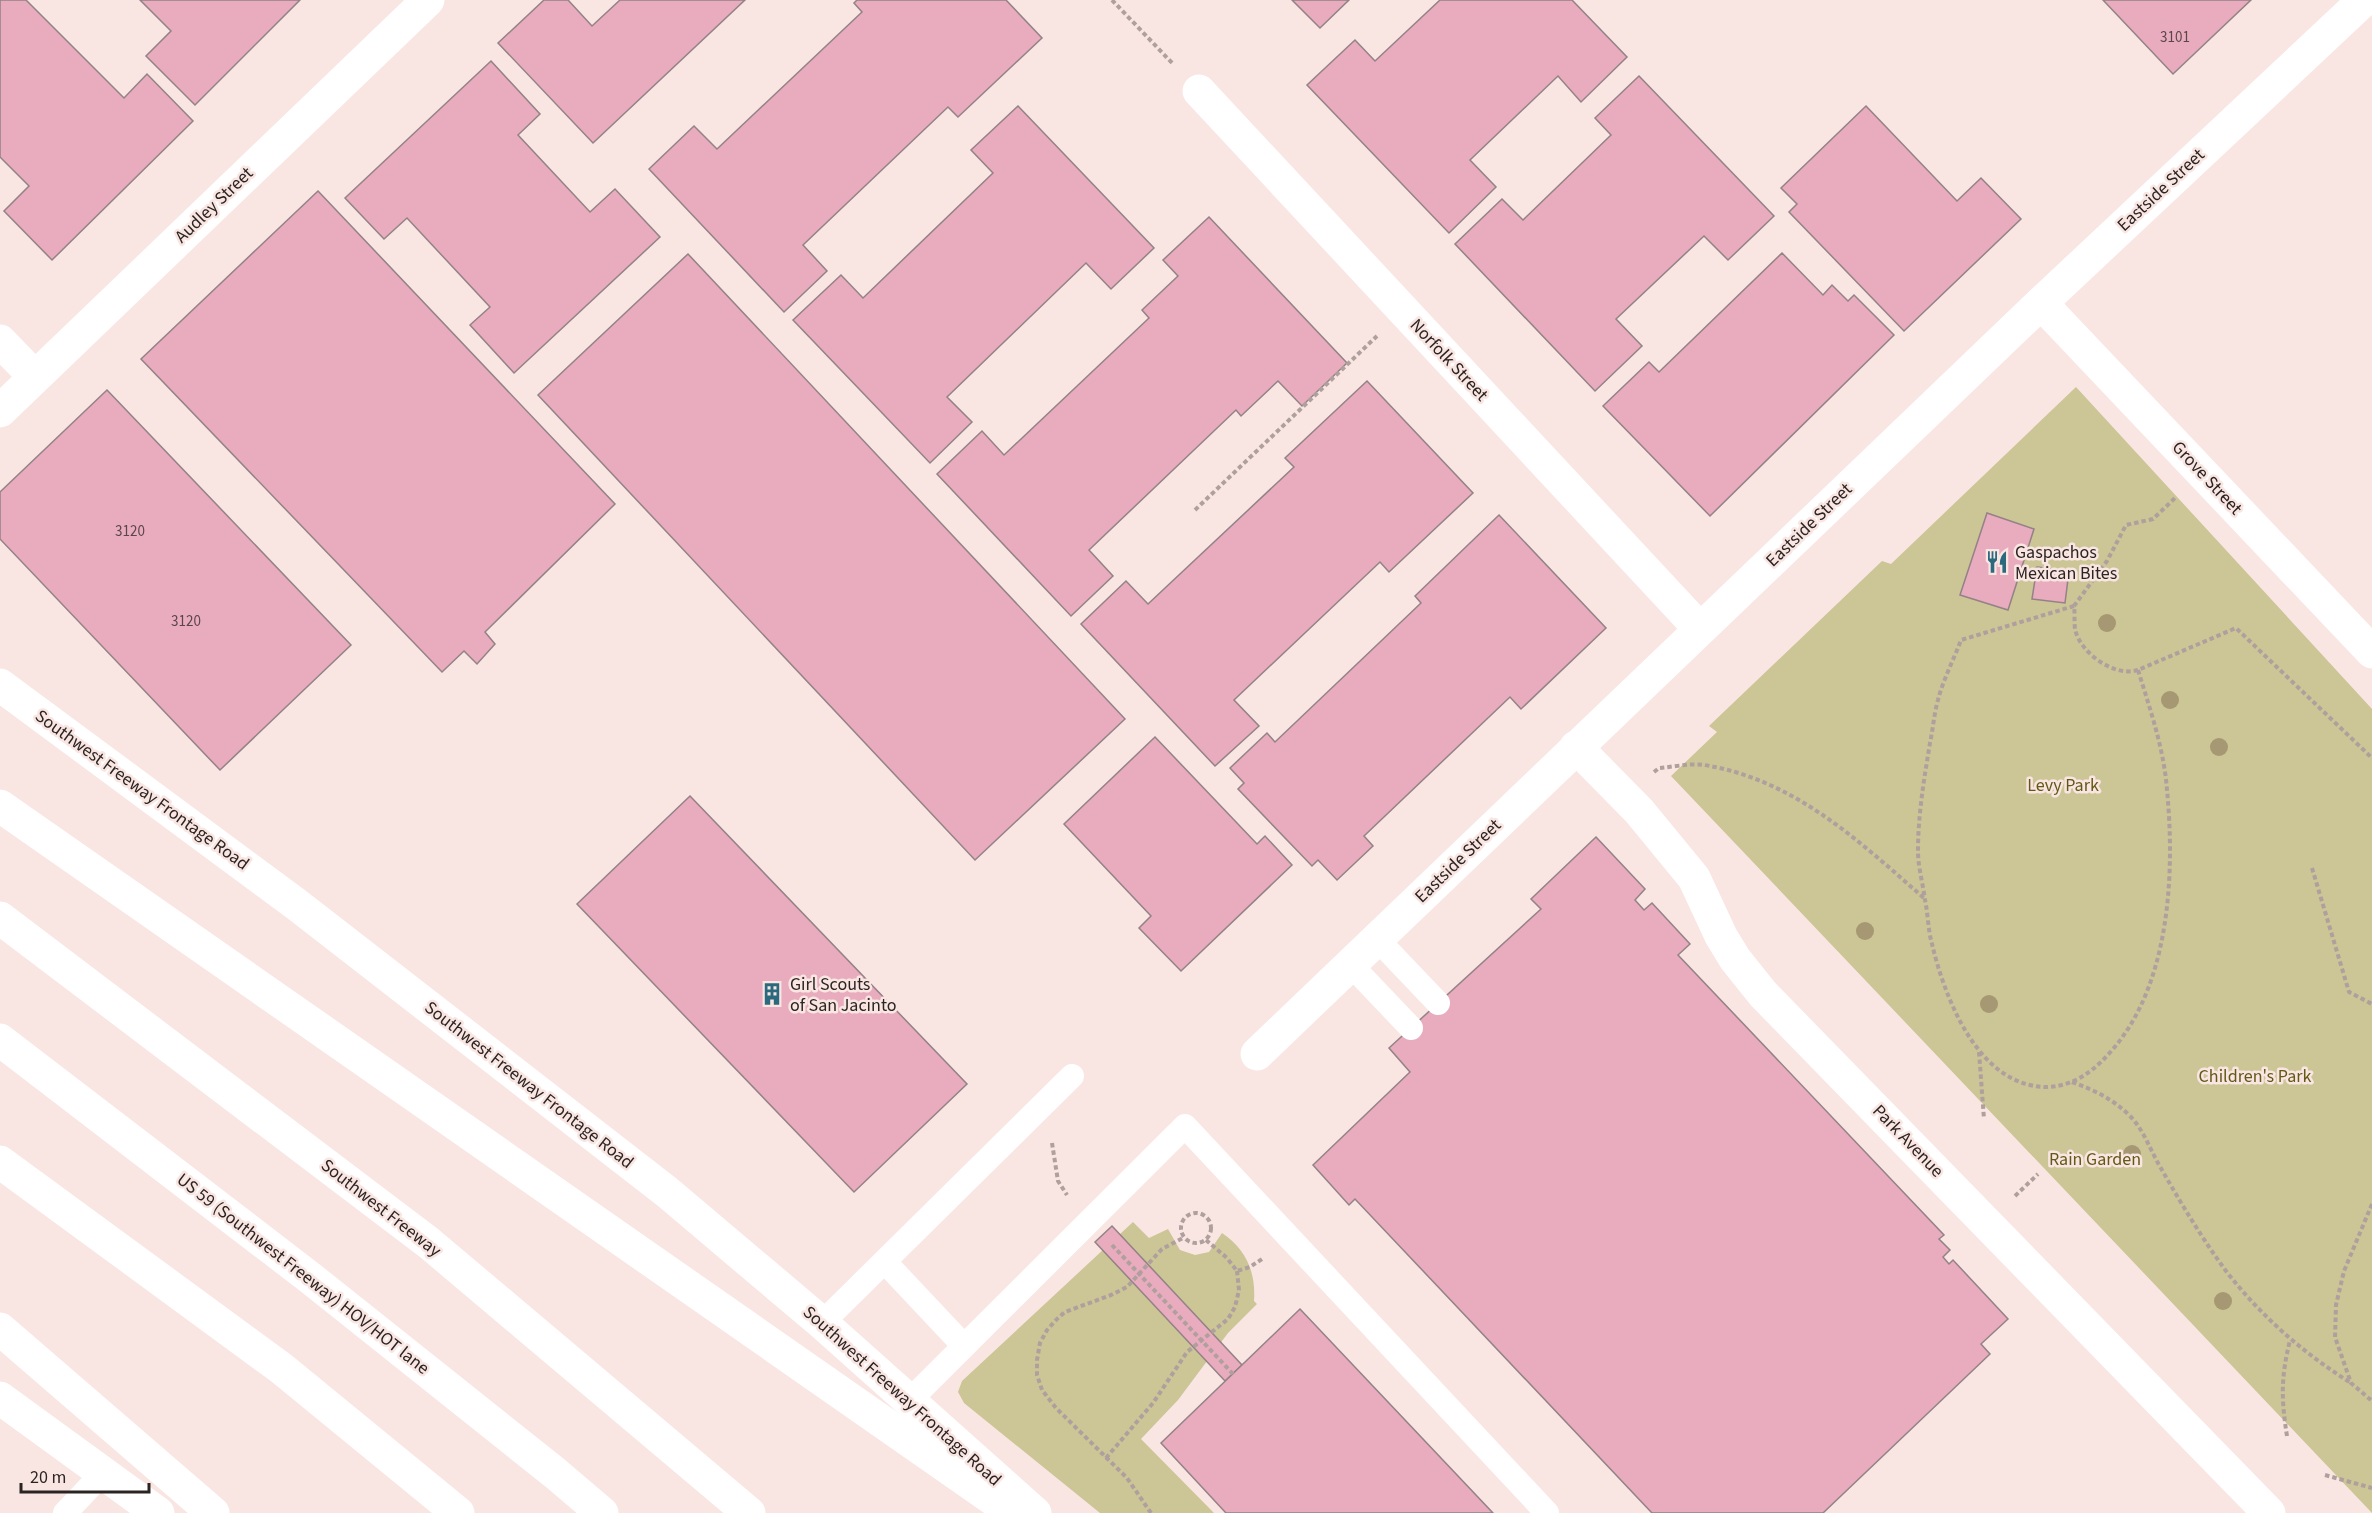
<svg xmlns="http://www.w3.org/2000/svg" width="2372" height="1513" font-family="'Source Sans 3',sans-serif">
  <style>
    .green { fill: #ccc596 }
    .building { fill: #e9abbe; stroke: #938286; stroke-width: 1.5 }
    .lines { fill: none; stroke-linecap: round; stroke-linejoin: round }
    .path { stroke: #afa09d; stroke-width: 4; stroke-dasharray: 4.5 3; stroke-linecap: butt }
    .lane { stroke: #fff; stroke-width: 24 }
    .street { stroke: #fff; stroke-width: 33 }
    .secondary { stroke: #fff; stroke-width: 33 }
    .highway { stroke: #fff; stroke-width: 33 }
    .tree { fill: #a69872 }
    .labels { text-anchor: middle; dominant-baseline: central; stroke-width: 5; stroke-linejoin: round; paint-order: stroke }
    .number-label { font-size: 15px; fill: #5a4649 }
    .street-label { font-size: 18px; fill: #2b2422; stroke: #f9e6e2 }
    .poi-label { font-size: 18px; fill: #2b2422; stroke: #f9e6e2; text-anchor: start }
    .park-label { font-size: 18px; fill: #635916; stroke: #f9e6e2 }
  </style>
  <rect width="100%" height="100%" fill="#f9e6e2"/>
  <!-- green -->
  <g class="green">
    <polygon points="2076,387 2372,709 2372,1513 1671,776 1717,732 1709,726 1882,561 1891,564"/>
    <path d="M1133,1222l16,16 19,-9 12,21 15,5 14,-3 13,-19c24,16 34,39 32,68l3,3 -29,29 -50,67 -37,39 73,74h-114l-136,-110 -6,-11 4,-11z"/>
  </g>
  <!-- building -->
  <g class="building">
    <polygon points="0,0 26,0 124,98 147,74 193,121 52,260 4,211 29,186 0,157"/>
    <polygon points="140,0 300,0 195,105 146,56 171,31"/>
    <polygon points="544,0 568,0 592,26 620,0 745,0 593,143 498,43"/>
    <polygon points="857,0 1006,0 1042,38 958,117 948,107 803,245 827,271 784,312 649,169 694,126 717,149 862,12 854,3"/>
    <polygon points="1292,0 1349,0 1320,28"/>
    <polygon points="1440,0 1572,0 1627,57 1581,102 1558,76 1470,160 1496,187 1449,233 1307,85 1355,40 1375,61"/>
    <polygon points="2103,0 2251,0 2173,74"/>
    <polygon points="491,61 540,114 518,135 590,212 615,189 660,237 514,373 470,325 490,307 407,218 384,239 345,198"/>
    <polygon points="1639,76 1774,216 1728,260 1704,236 1616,319 1642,346 1595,391 1455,244 1502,199 1523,220 1611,135 1595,118"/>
    <polygon points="1018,106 1154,248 1111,289 1086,263 947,397 972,422 930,463 793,320 841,275 863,298 993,173 971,150"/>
    <polygon points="1866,106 1957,201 1981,178 2021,219 1904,331 1789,212 1797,204 1781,188"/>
    <polygon points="318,191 615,504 485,632 495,644 477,664 464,651 442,672 141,359"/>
    <polygon points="1209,217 1347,363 1302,406 1278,381 1241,416 1236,410 1089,550 1113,576 1071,616 937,474 982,431 1004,455 1149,318 1142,310 1178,276 1163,260"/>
    <polygon points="1782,253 1823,295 1832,285 1848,301 1854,295 1894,335 1710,516 1603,406 1649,362 1659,372"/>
    <polygon points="688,254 1125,719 975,860 538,395"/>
    <polygon points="1367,381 1473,493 1389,572 1380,562 1234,700 1259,726 1215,766 1081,624 1126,581 1148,604 1294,467 1285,458"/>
    <polygon points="107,390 351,645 220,770 0,539 0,492"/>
    <polygon points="1987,513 2034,529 2008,610 1960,595"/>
    <polygon points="1499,515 1606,628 1521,709 1510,697 1364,836 1373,846 1337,880 1318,860 1312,866 1238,789 1244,783 1230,768 1267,733 1275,742 1421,603 1415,596"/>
    <polygon points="2037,567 2069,571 2065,603 2032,599"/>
    <polygon points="1155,737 1257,844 1265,836 1292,865 1181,971 1139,928 1151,916 1064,824"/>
    <polygon points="690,796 967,1084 854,1192 577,904"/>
    <polygon points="1596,837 1645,889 1635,900 1644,910 1652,903 1690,944 1678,955 1944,1235 1939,1239 1950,1250 1943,1257 1949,1264 1953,1260 2008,1319 1981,1344 1990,1354 1823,1513 1652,1513 1355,1199 1349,1205 1313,1165 1410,1072 1389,1048 1541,909 1531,899"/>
    <polygon points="1112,1226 1242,1365 1225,1381 1095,1242"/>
    <polygon points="1300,1309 1493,1513 1226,1513 1161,1443"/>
  </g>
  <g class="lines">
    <!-- path -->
    <g class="path">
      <polyline points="1112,0 1174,65"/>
      <polyline points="1195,510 1377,336"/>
      <path d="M2074,606l-113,34c-7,19 -18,40 -23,60 -4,14 -5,29 -8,43 -6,36 -12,72 -12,108 0,16 5,33 7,49 3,14 3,30 7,44 13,55 47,143 115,143 29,-1 49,-18 66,-38 57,-66 62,-176 54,-259 -3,-41 -17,-81 -29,-120l98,-42 136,130"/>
      <path d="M2138,670c-4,1 -9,2 -14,1 -20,-2 -45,-22 -49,-42 -1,-8 0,-17 -1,-23l33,-45 19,-36 27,-6 22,-21"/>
      <path d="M1654,772l5,-4c14,-1 31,-5 45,-3 90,14 156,77 221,134"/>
      <polyline points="2312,868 2349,992 2372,1004"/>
      <polyline points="1979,1052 1984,1119"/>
      <path d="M2072,1082c22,8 41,17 58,34 13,13 19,31 28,47 21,37 43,74 68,108 35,45 77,82 125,112"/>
      <polyline points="1052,1143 1058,1181 1067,1195"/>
      <polyline points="2015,1196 2038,1174"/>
      <polyline points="2372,1204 2344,1271 2336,1305 2335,1337 2351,1383 2372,1401"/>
      <circle cx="1196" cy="1228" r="15"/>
      <polyline points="1206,1240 1227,1258 1237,1271 1250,1267 1262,1259"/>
      <polyline points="1112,1245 1233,1374"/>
      <path d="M2287,1436c-6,-38 -6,-59 3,-96"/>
      <polyline points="1106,1458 1153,1403 1187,1352 1228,1319 1235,1307 1239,1290 1237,1271"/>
      <polyline points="2325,1475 2372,1488"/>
      <polyline points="1151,1513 1127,1478 1056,1408 1042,1390 1037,1375 1037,1360 1040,1343 1047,1330 1057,1319 1065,1312 1111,1295 1127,1287 1162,1249 1183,1238"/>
    </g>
    <!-- lane -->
    <g class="lane">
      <polyline points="1377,939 1438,1003"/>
      <polyline points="1351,965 1411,1028"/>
      <polyline points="885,1262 964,1346"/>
      <polyline points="822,1323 1072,1076"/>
      <polyline points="909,1401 1185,1126 1547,1513"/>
      <polyline points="65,1513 103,1473"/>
    </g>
    <!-- street -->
    <g class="street">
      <polyline points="1199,91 1700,629"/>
      <polyline points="2041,303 2372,652"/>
      <polyline points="0,341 35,377"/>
      <polyline points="0,411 428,0"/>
      <polyline points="1576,747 1639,811 1694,878 1721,936 1735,959 1763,994 2269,1513"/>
      <polyline points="1257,1054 2041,303 2364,0"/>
    </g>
    <!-- secondary -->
    <g class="secondary">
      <polyline points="0,685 296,904 667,1192 822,1323 1035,1513"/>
      <polyline points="0,1398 158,1513"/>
    </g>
    <!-- highway -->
    <g class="highway">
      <polyline points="0,806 1013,1513"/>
      <polyline points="0,918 429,1243 749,1513"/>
      <polyline points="0,1040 309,1277 555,1473 602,1513"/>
      <polyline points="0,1162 281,1368 458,1513"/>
      <polyline points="0,1329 213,1513"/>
    </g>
  </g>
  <!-- trees -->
  <g class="tree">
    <circle cx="2107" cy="623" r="9"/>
    <circle cx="2170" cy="700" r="9"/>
    <circle cx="2219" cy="747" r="9"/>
    <circle cx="1865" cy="931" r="9"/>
    <circle cx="1989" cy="1004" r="9"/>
    <circle cx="2132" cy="1154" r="9"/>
    <circle cx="2223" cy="1301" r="9"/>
  </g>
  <!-- icons -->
  <defs>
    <g id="restaurant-bare" transform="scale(1.8)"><path d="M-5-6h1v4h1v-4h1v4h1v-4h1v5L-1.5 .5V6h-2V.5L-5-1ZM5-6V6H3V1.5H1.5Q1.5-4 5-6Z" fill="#2a697e" stroke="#f9e6e2" stroke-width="2.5" paint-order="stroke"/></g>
    <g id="building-bare" transform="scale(1.8)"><path d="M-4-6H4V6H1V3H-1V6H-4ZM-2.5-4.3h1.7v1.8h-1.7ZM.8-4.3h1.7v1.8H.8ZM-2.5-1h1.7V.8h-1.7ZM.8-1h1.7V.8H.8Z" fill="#2a697e" stroke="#f9e6e2" stroke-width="2.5" paint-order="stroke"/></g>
  </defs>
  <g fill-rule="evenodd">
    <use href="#restaurant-bare" x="1997" y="562"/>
    <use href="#building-bare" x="772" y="994"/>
  </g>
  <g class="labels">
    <!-- number labels -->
    <g class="number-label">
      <text x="2175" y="37">3101</text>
      <text x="130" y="531">3120</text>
      <text x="186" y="621">3120</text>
    </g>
    <!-- street labels -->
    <g class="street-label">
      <text transform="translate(2161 190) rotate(-43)">Eastside Street</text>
      <text transform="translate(214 205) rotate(-44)">Audley Street</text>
      <text transform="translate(1449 360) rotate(47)">Norfolk Street</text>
      <text transform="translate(2207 478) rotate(47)">Grove Street</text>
      <text transform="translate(1809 525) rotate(-44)">Eastside Street</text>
      <text transform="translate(142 790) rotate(36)">Southwest Freeway Frontage Road</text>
      <text transform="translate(1458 861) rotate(-44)">Eastside Street</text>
      <text transform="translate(529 1085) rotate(38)">Southwest Freeway Frontage Road</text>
      <text transform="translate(1908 1141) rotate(46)">Park Avenue</text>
      <text transform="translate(381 1208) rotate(38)">Southwest Freeway</text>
      <text transform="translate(303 1274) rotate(38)">US 59 (Southwest Freeway) HOV/HOT lane</text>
      <text transform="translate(902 1396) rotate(42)">Southwest Freeway Frontage Road</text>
    </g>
    <!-- poi labels -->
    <g class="poi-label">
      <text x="2015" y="552">Gaspachos<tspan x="2015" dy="21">Mexican Bites</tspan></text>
      <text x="790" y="984">Girl Scouts<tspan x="790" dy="21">of San Jacinto</tspan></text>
    </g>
    <!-- park labels -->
    <g class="park-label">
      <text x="2063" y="785">Levy Park</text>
      <text x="2255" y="1076">Children's Park</text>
      <text x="2095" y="1159">Rain Garden</text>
    </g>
  </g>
  <!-- scale -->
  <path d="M21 1483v9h128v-9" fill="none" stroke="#2b2422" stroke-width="3"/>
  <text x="30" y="1483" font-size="18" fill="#2b2422" stroke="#f9e6e2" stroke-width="4.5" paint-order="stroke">20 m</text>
</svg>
